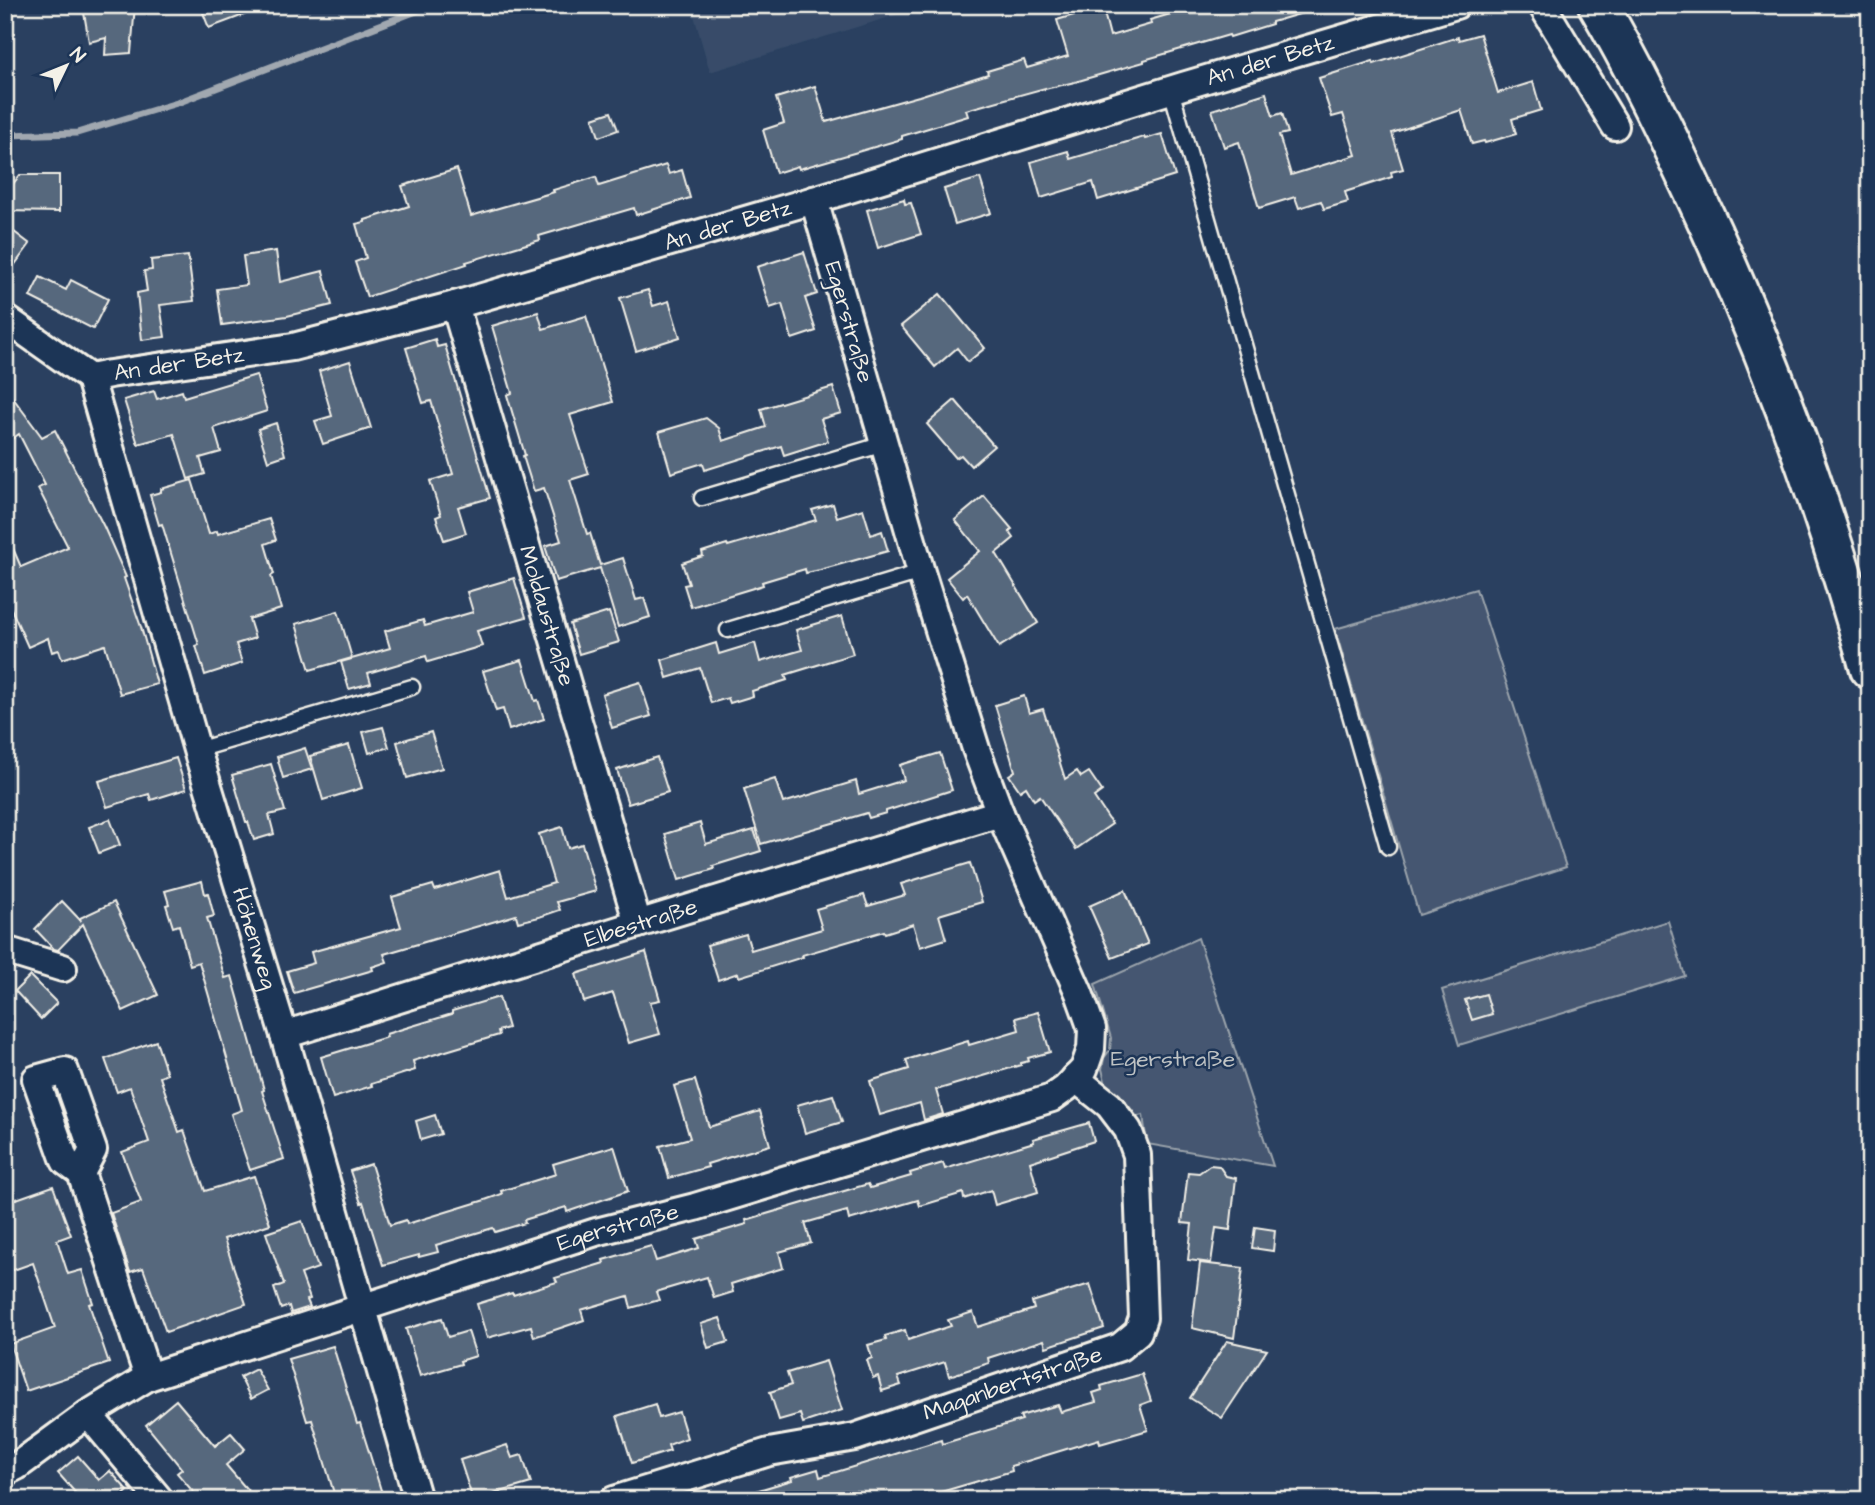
<svg xmlns="http://www.w3.org/2000/svg" width="1875" height="1505" font-family="'Architects Daughter',sans-serif">
  <style>
    .built { fill: #374c69 }
    .green { fill: #445771; stroke: #9ca4ac; stroke-width: 2 }
    .lines { fill: none; stroke-linecap: round; stroke-linejoin: round }
    .stream { stroke: #a1a8b0; stroke-width: 7 }
    .building { fill: #56677d; stroke: #f4f1e8; stroke-width: 2 }
    .service-casing { stroke: #f4f1e8; stroke-width: 19 }
    .minor-casing { stroke: #f4f1e8; stroke-width: 32 }
    .primary-casing { stroke: #f4f1e8; stroke-width: 44 }
    .service { stroke: #1d3557; stroke-width: 14 }
    .minor { stroke: #1d3557; stroke-width: 26 }
    .primary { stroke: #1d3557; stroke-width: 38 }
    .labels { text-anchor: middle; dominant-baseline: central; stroke-width: 5; stroke-linejoin: round; paint-order: stroke }
    .street-label { font-size: 23px; fill: #f4f1e8; stroke: #1d3557 }
    .park-label { font-size: 23px; fill: #bfc3c4; stroke: #1d3557 }
  </style>
  <rect width="100%" height="100%" fill="#2a4060"/>
  <filter id="ink" filterUnits="userSpaceOnUse"><feTurbulence type="fractalNoise" baseFrequency=".0143" numOctaves="2"/><feDisplacementMap in="SourceGraphic" scale="14" xChannelSelector="R" yChannelSelector="G"/><feConvolveMatrix kernelMatrix="1 2 1 2 8 2 1 2 1" color-interpolation-filters="sRGB"/></filter>
  <g filter="url(#ink)">
    <!-- built -->
    <polygon class="built" points="691,5 929,5 710,72"/>
    <!-- green -->
    <g class="green">
      <polygon points="1476,589 1566,867 1419,915 1335,629"/>
      <polygon points="1668,921 1685,976 1459,1045 1442,990"/>
      <polygon points="1198,938 1273,1166 1147,1144 1143,1115 1134,1117 1108,1093 1102,1069 1104,1058 1110,1050 1111,1038 1095,984"/>
    </g>
    <g class="lines">
      <!-- stream -->
      <polyline class="stream" points="5,135 77,133 177,103 432,5"/>
    </g>
    <!-- building -->
    <g class="building">
      <polygon points="93,5 135,5 131,53 105,55 106,38 89,42 83,7"/>
      <polygon points="200,5 264,5 265,7 209,28"/>
      <polygon points="1082,5 1102,5 1110,36 1151,24 1150,20 1201,5 1312,5 1313,10 1272,22 1272,24 1230,37 1229,35 1144,60 1144,62 1116,70 1075,82 1045,89 1045,88 966,110 968,116 902,136 902,139 799,169 798,166 776,173 763,130 784,123 776,98 815,86 826,122 919,96 988,74 987,71 1024,60 1027,68 1068,56 1057,20 1084,12"/>
      <polygon points="1480,34 1498,93 1533,82 1541,110 1512,119 1516,134 1485,143 1484,141 1472,144 1461,110 1392,133 1403,169 1391,172 1392,177 1345,192 1348,202 1324,209 1321,201 1299,208 1295,197 1259,208 1239,142 1224,147 1212,110 1266,93 1273,116 1282,113 1288,133 1279,135 1291,175 1356,155 1343,114 1332,117 1319,78 1373,61 1374,64 1458,37 1459,40"/>
      <polygon points="611,112 618,130 599,137 593,118"/>
      <polygon points="1162,134 1175,176 1098,200 1093,182 1041,198 1031,162 1068,151 1070,159 1144,137 1145,139"/>
      <polygon points="666,165 669,174 682,170 690,198 636,215 634,208 539,236 540,240 466,262 467,264 367,297 355,262 366,258 356,224 365,222 365,220 409,206 402,186 457,169 471,216 554,192 553,190 596,177 599,186"/>
      <polygon points="20,175 59,175 59,212 5,211 5,194"/>
      <polygon points="980,178 991,213 955,224 944,189"/>
      <polygon points="904,199 905,204 911,203 921,234 878,248 867,210"/>
      <polygon points="5,225 30,244 5,278"/>
      <polygon points="276,251 280,282 323,271 332,305 287,316 222,325 217,289 247,285 243,256"/>
      <polygon points="804,252 817,294 805,298 816,331 792,339 782,304 770,308 757,267"/>
      <polygon points="188,256 194,301 160,305 165,337 142,340 137,293 147,291 144,271 152,270 151,260"/>
      <polygon points="40,277 66,290 71,280 108,299 93,329 30,297"/>
      <polygon points="648,290 653,306 669,301 680,337 636,351 620,298"/>
      <polygon points="940,294 985,348 968,362 957,348 935,367 901,326"/>
      <polygon points="538,312 543,329 586,316 613,402 570,415 589,474 570,480 587,534 590,533 600,565 623,558 636,600 644,598 650,617 618,627 600,568 556,581 545,546 561,541 544,488 534,491 523,456 525,455 507,395 512,393 492,326"/>
      <polygon points="435,339 437,347 445,345 490,498 458,507 466,533 444,540 436,517 441,515 430,481 453,474 431,401 423,403 406,348"/>
      <polygon points="350,361 371,428 323,444 315,421 332,416 319,371"/>
      <polygon points="256,375 267,411 214,428 221,452 200,458 205,474 188,479 174,434 138,444 124,400 154,391 157,399 182,391 184,397"/>
      <polygon points="5,387 42,437 55,430 104,527 126,577 124,578 141,627 157,684 120,694 105,645 62,659 59,650 52,652 48,638 28,647 5,595 5,530 21,567 68,547 38,488 45,485 19,434 5,444"/>
      <polygon points="833,387 841,413 821,419 828,441 784,455 781,446 705,470 703,463 671,473 659,432 706,418 719,428 723,441 766,427 761,409"/>
      <polygon points="955,400 994,446 971,466 961,455 956,458 927,424"/>
      <polygon points="276,423 285,455 268,461 258,429"/>
      <polygon points="192,480 209,534 217,531 218,534 269,519 276,540 265,544 274,574 271,576 281,609 249,619 255,638 236,644 242,663 205,675 196,646 199,645 162,524 159,525 150,495 161,492 161,489"/>
      <polygon points="984,496 1012,529 1009,531 1014,538 996,553 1038,623 999,647 967,594 963,598 947,578 980,551 955,520"/>
      <polygon points="833,504 837,517 863,509 871,535 882,531 888,551 820,570 806,573 805,569 762,582 763,585 691,607 684,585 689,584 682,563 703,556 702,552 727,544 728,546 816,520 812,510"/>
      <polygon points="514,578 526,617 477,631 482,646 428,662 426,656 368,673 371,683 349,689 341,662 390,648 385,631 423,620 425,626 473,612 467,592"/>
      <polygon points="338,611 352,658 310,670 296,624"/>
      <polygon points="609,612 619,642 579,654 570,624"/>
      <polygon points="842,616 853,654 785,675 787,680 752,691 753,696 730,703 728,698 711,703 700,668 667,678 662,660 716,643 719,654 755,643 760,662 802,650 796,630"/>
      <polygon points="522,660 535,701 538,700 544,719 509,730 503,709 496,711 483,671"/>
      <polygon points="640,682 651,716 612,728 602,694"/>
      <polygon points="1024,696 1029,713 1043,709 1065,779 1077,771 1081,777 1089,772 1102,791 1094,797 1112,824 1076,849 1040,796 1034,800 1026,787 1020,791 1009,775 1015,771 995,705"/>
      <polygon points="383,727 389,747 369,753 363,732"/>
      <polygon points="431,732 442,768 407,778 397,742"/>
      <polygon points="349,745 362,788 323,800 310,756"/>
      <polygon points="305,748 312,769 283,778 277,757"/>
      <polygon points="940,753 952,790 886,811 886,813 869,818 867,813 761,844 744,789 775,779 783,803 856,781 859,794 904,780 900,765"/>
      <polygon points="657,757 668,792 628,804 617,770"/>
      <polygon points="176,758 186,789 151,800 149,794 107,807 99,781"/>
      <polygon points="271,764 285,811 269,815 274,834 254,840 248,822 246,822 232,775"/>
      <polygon points="110,819 120,845 99,853 89,827"/>
      <polygon points="700,823 706,844 754,830 761,851 713,866 714,869 679,880 665,834"/>
      <polygon points="562,827 568,848 582,844 596,891 557,902 560,910 539,917 518,922 516,915 384,954 387,962 372,967 373,970 294,993 287,971 314,963 311,952 401,927 392,897 433,885 435,890 500,870 508,897 554,883 539,834"/>
      <polygon points="970,863 982,902 939,915 946,939 920,947 913,924 885,933 884,931 802,955 803,957 739,977 738,973 718,980 707,945 746,934 751,950 822,929 816,909 864,895 868,906 905,895 901,884"/>
      <polygon points="202,881 205,894 208,893 214,916 207,918 225,978 232,976 264,1090 262,1091 284,1159 250,1170 231,1114 242,1110 199,962 190,965 179,925 173,927 166,905 169,904 165,891"/>
      <polygon points="1125,890 1148,944 1112,958 1089,906"/>
      <polygon points="62,901 81,921 80,918 114,902 158,995 123,1011 83,924 58,950 54,949 35,929"/>
      <polygon points="646,952 660,1000 650,1002 660,1034 629,1043 613,993 584,1002 576,974"/>
      <polygon points="30,976 57,1003 41,1019 15,991"/>
      <polygon points="1486,994 1492,1014 1472,1020 1465,1000"/>
      <polygon points="499,997 508,1028 498,1031 499,1035 413,1061 415,1070 371,1084 372,1086 333,1098 321,1057 387,1037 386,1034 452,1014 452,1011"/>
      <polygon points="1038,1012 1050,1052 1028,1058 1029,1061 1021,1063 1021,1065 936,1090 943,1114 924,1120 920,1103 880,1115 870,1081 909,1069 906,1060 968,1041 969,1045 1019,1030 1016,1018"/>
      <polygon points="156,1041 167,1074 160,1077 179,1132 184,1130 205,1191 254,1176 270,1224 224,1239 246,1304 166,1332 143,1268 130,1272 111,1213 141,1202 122,1152 149,1142 130,1087 117,1092 105,1059"/>
      <polygon points="695,1080 709,1127 760,1111 770,1145 707,1164 708,1167 669,1178 660,1146 690,1138 674,1086"/>
      <polygon points="833,1095 842,1122 805,1133 797,1105"/>
      <polygon points="435,1115 441,1134 421,1140 416,1121"/>
      <polygon points="1089,1123 1094,1141 1030,1162 1038,1192 995,1205 991,1190 964,1199 963,1193 920,1206 918,1200 849,1220 847,1211 805,1223 811,1243 779,1252 783,1268 731,1284 733,1292 714,1298 707,1277 656,1292 659,1300 631,1308 628,1296 581,1310 584,1320 534,1337 531,1326 487,1338 477,1304 512,1293 513,1295 557,1282 555,1278 604,1263 603,1260 651,1246 656,1261 699,1248 696,1239 747,1224 746,1220 868,1184 870,1188 911,1176 910,1173 943,1163 945,1169 1034,1142 1033,1139"/>
      <polygon points="614,1146 628,1191 567,1212 566,1207 524,1220 525,1223 495,1232 493,1228 436,1245 438,1252 419,1257 419,1255 383,1265 363,1202 361,1203 350,1171 371,1164 390,1225 406,1220 407,1224 485,1200 502,1194 501,1191 556,1174 553,1164"/>
      <polygon points="1210,1165 1219,1166 1226,1176 1236,1178 1230,1230 1216,1228 1211,1263 1188,1260 1192,1224 1182,1223 1188,1172 1199,1173"/>
      <polygon points="53,1186 71,1235 57,1240 68,1274 82,1270 93,1303 89,1304 109,1363 26,1391 10,1344 55,1328 33,1263 5,1273 5,1203"/>
      <polygon points="302,1221 318,1268 301,1274 310,1299 307,1300 310,1307 291,1313 289,1306 281,1309 274,1288 284,1284 266,1233"/>
      <polygon points="1255,1227 1275,1230 1273,1251 1252,1248"/>
      <polygon points="1200,1263 1243,1268 1234,1338 1192,1328"/>
      <polygon points="1090,1284 1104,1328 1046,1347 1044,1340 988,1358 989,1363 949,1376 945,1362 898,1377 901,1385 882,1391 878,1376 873,1378 867,1360 872,1358 868,1345 886,1340 885,1336 905,1330 908,1340 951,1326 948,1320 973,1312 978,1327 1034,1309 1032,1302"/>
      <polygon points="442,1318 448,1337 468,1331 476,1356 460,1361 461,1364 420,1376 406,1329"/>
      <polygon points="720,1318 728,1342 708,1348 701,1324"/>
      <polygon points="1227,1341 1267,1350 1222,1418 1190,1398"/>
      <polygon points="333,1346 357,1424 360,1423 384,1500 336,1500 312,1420 307,1421 288,1359"/>
      <polygon points="826,1361 842,1410 803,1423 800,1414 779,1420 770,1392 791,1385 787,1373"/>
      <polygon points="256,1369 268,1390 251,1399 240,1377"/>
      <polygon points="1142,1374 1151,1401 1140,1405 1148,1430 1100,1444 1099,1439 1011,1466 1012,1471 914,1500 743,1500 742,1495 792,1480 791,1477 818,1469 820,1477 941,1440 942,1444 1022,1420 1020,1416 1058,1405 1061,1412 1096,1402 1093,1393 1102,1390 1101,1386"/>
      <polygon points="176,1400 215,1446 231,1433 245,1449 226,1465 256,1500 200,1500 177,1473 182,1469 146,1425"/>
      <polygon points="655,1404 659,1418 679,1412 687,1438 668,1445 670,1451 632,1463 617,1416"/>
      <polygon points="507,1445 512,1458 522,1455 531,1483 473,1500 460,1460"/>
      <polygon points="78,1456 99,1480 110,1471 128,1491 118,1500 78,1500 80,1498 58,1473"/>
    </g>
    <g class="lines">
      <!-- service casing -->
      <g class="service-casing">
        <g id="service">
          <polyline points="1171,90 1388,847"/>
          <polyline points="702,498 884,444"/>
          <polyline points="728,630 921,572"/>
          <polyline points="197,750 412,687"/>
        </g>
      </g>
      <!-- minor casing -->
      <g class="minor-casing">
        <g id="minor">
          <polyline points="1542,5 1615,126"/>
          <path id="s1" d="M455,305l183,619"/>
          <path id="s2" d="M5,318l85,60 20,-4 183,-27 162,-42 359,-105 369,-114 273,-81"/>
          <path id="s3" d="M90,378l107,372 87,285 134,465"/>
          <polyline points="5,950 63,968"/>
          <path id="s4" d="M284,1035l354,-111 362,-111"/>
          <polyline points="81,1173 65,1161 36,1079 65,1071 93,1150 81,1173 148,1377"/>
          <polyline points="88,1414 160,1500"/>
          <path id="s5" d="M5,1472l12,-6 71,-52 60,-37 448,-145 99,-25 357,-109 14,-10 18,-19 7,-20 1,-20 -13,-36 -79,-180 -24,-64 -55,-177 -107,-372"/>
          <path id="s6" d="M614,1500l155,-48 86,-15 265,-90 18,-15 5,-14 -6,-163 -9,-25 -19,-25 -34,-27"/>
        </g>
      </g>
      <!-- primary casing -->
      <g class="primary-casing">
        <path id="primary" d="M1598,5c36,61 67,126 97,190 72,153 130,312 175,474"/>
      </g>
      <!-- service -->
      <use href="#service" class="service"/>
      <!-- minor -->
      <use href="#minor" class="minor"/>
      <!-- primary -->
      <use href="#primary" class="primary"/>
    </g>
  </g>
  <g class="labels">
    <!-- street labels -->
    <g class="street-label">
      <text stroke="none"><textPath href="#s2" startOffset="1328">An der Betz</textPath></text>
      <text stroke="none"><textPath href="#s2" startOffset="761">An der Betz</textPath></text>
      <text transform="translate(849 322) rotate(74)">Egerstraße</text>
      <text stroke="none"><textPath href="#s2" startOffset="194">An der Betz</textPath></text>
      <text stroke="none"><textPath href="#s1" startOffset="324">Moldaustraße</textPath></text>
      <text stroke="none"><textPath href="#s4" startOffset="374">Elbestraße</textPath></text>
      <text stroke="none"><textPath href="#s3" startOffset="584">Höhenweg</textPath></text>
      <text stroke="none"><textPath href="#s5" startOffset="665">Egerstraße</textPath></text>
      <text stroke="none"><textPath href="#s6" startOffset="416">Maganbertstraße</textPath></text>
    </g>
    <!-- park labels -->
    <g class="park-label">
      <text x="1173" y="1059">Egerstraße</text>
    </g>
  </g>
  <!-- margin -->
  <rect width="1875" height="1505" fill="none" stroke="#1d3557" stroke-width="28"/>
  <rect x="14" y="14" width="1847" height="1477" fill="none" stroke="#f4f1e8" stroke-width="2.5" filter="url(#ink)"/>
  <!-- north arrow -->
  <g transform="translate(66 66) rotate(47)" stroke="#1d3557" stroke-width="5" paint-order="stroke">
  <path d="M0-5L12 26L0 18L-12 26Z" fill="#f4f1e8"/>
  <text y="-10" font-size="19" font-weight="bold" text-anchor="middle" fill="#f4f1e8">N</text>
  </g>
</svg>
